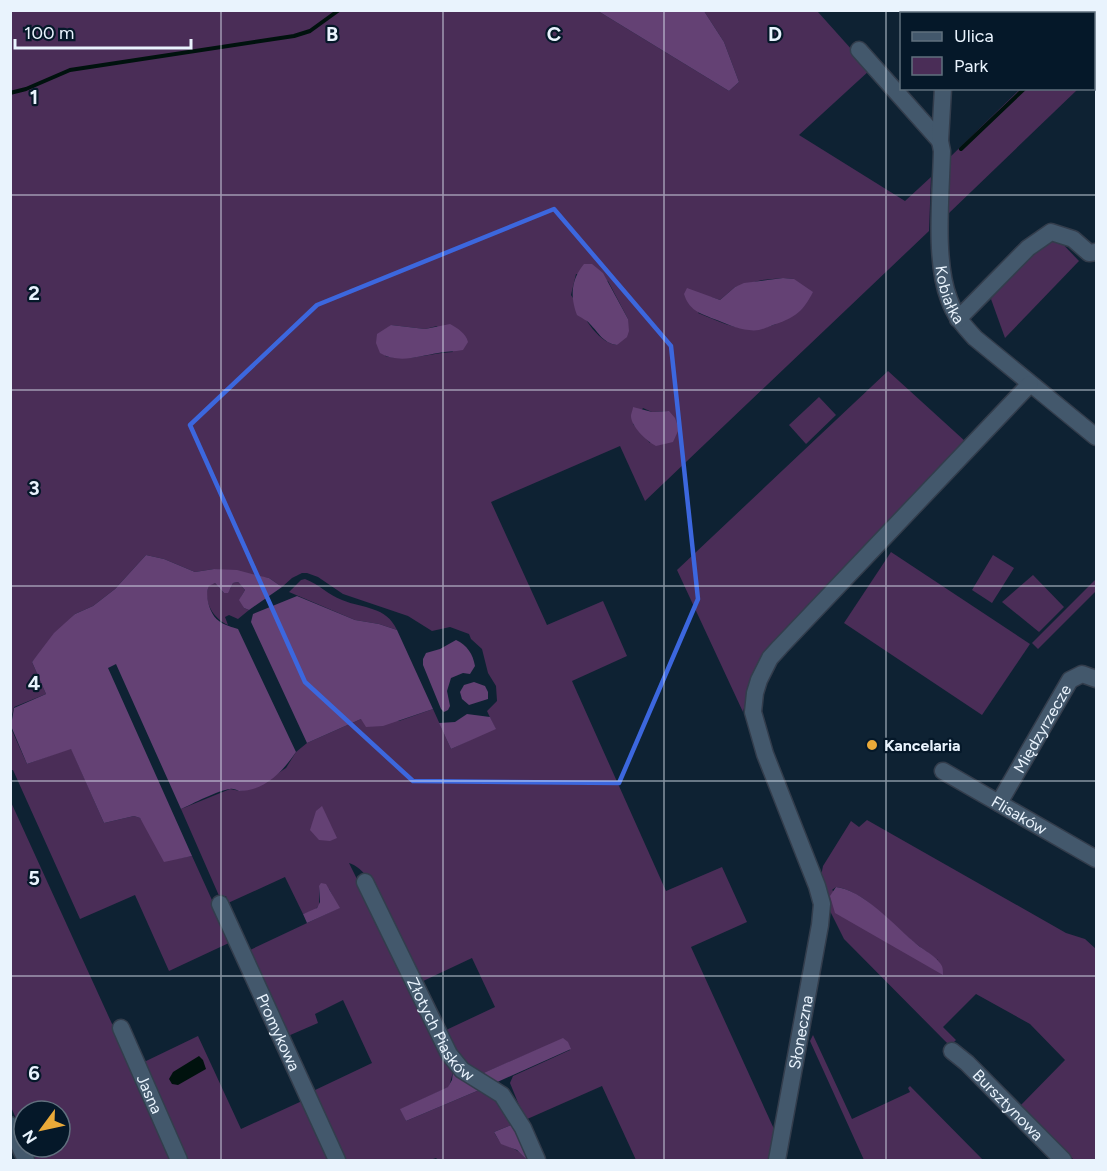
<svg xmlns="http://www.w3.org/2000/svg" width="1107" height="1171" font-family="Figtree,sans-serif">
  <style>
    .green { fill: #4a2d57; fill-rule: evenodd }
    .forest { fill: #644174 }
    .water { fill: #00120e }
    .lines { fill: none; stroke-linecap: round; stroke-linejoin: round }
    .stream { stroke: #00120e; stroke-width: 4 }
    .minor-casing { stroke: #333d4c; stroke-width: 19 }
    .minor { stroke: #43586c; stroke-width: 16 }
    .marked { fill: none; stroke: #3c67de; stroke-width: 4.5; stroke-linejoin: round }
    .grid { fill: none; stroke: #e9f3fd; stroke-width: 1.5; stroke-opacity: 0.55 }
    .poi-dot { fill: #ebaa39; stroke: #051829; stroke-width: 2 }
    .labels { text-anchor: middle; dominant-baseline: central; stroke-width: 4.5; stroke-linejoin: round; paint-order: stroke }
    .street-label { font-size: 16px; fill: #e9f3fd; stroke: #051829 }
    .poi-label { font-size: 16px; font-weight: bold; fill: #e9f3fd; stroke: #051829; text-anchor: start }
    .grid-label { font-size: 20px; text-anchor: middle; font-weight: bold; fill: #e9f3fd; stroke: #051829; stroke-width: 4.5; stroke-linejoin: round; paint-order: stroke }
  </style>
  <rect width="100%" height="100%" fill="#0e2233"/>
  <!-- green -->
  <g class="green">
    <path d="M11,11h587l131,80 10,-9 -15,-40 -20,-31h115l-1,1 52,58 -71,65 106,66 26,-24 -2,54 -284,270 -25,-55 -129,56 56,123 56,-24 24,55 -55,25 94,210 56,-24 25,55 -56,25 83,182 -6,31h-132l-34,-74 -77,34 -15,-37 3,-7 57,-26 -3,-8 -4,-3 -84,36 -13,-7 -22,-37 51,-24 -23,-49 -51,24c-13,-27 -44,-112 -72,-119l104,209 -4,15 -48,22 5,12 78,-33 17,11 15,24 -22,9c8,15 9,11 22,18 4,2 8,7 11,10h-89l-2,-2 -6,2h-86l-31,-69 59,-28 -29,-63 -28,14 3,9 -30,13 -38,-86 89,-42 -10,-19 -10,-3v19l-4,5 -12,4 -18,-37 -57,26 -2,-7 -6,2 -39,-89 49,-20 10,2 17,-4 29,-19 10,-16 11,-9 54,-24 38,2 34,-12 18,40 44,-21 -8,-17 10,-10 -1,-15 -8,-13 -6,-24 -11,-10 -2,-5 -19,-7 -18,4 -24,-15 -65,-22 -25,-17 -11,-4h-5l-10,5 -10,9 -13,-9 -55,-9 -19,3 -31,-13 -18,-4 -31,34 -22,17 -18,8 -43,48 14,32 -32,13 -3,12zM576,274l32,7 20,38 -11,26c-22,-3 -35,-33 -46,-50zM783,278l11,1 -18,45c-30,12 -50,0 -78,-11l13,-16 9,3 15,-13 27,-7zM391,325l34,4 12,-3 16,26c-24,1 -43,10 -68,4zM643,408l9,4 17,-1 -19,32 -17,-19z"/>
    <polygon points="1020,89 1078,89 948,214 947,160"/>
    <polygon points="1056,237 1079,261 1005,338 991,299 995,287 1040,242"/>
    <polygon points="888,371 966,442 770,651 753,673 743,712 677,570"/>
    <polygon points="819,397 836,415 806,444 789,425"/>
    <polygon points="891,552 1030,644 982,715 844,623"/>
    <polygon points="993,555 1014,568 992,603 972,590"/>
    <polygon points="1033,575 1064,607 1039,632 1002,602"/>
    <path d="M305,579c14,5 23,16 37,21 22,9 44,6 55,30l-18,-6 -24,-4 -66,-28 12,-12z"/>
    <polygon points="1096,579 1096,591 1038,649 1032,643"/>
    <path d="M238,582l7,8 -4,7 3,11 5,2 -11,9 -9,-4 -4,2 3,8c-14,-6 -26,-24 -19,-40l6,-2 9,10 6,-4 3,-6z"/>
    <polygon points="10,726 27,764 71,748 104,823 134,816 140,818 169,860 192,856 231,942 169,971 135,895 80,919 13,770 11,770"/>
    <polygon points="10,800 174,1160 34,1160 28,1147 60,1147 60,1111 24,1111 24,1137 11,1107"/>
    <path d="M867,820l199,113 19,6 11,10v211h-22l-54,-54 45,-46 -35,-36 -54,-30 -33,33 13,13 -6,6 -106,-107 -14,-28 -5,-14 -4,-21 2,-10 28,-45 8,6zM836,887c29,4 57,39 79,56 7,6 15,11 23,17l-106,-70z"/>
    <polygon points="813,1035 852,1119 910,1092 908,1088 910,1086 983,1160 864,1160 810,1041"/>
    <polygon points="198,1036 241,1129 302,1101 328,1160 188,1160 144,1062"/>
  </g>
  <!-- forest -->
  <g class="forest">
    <polygon points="598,11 704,11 724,42 739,82 729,91"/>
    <path d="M584,264h8l11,9 25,46 1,12 -2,6 -10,8c-14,-2 -18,-12 -27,-21 -3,-4 -9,-6 -13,-9 -7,-19 -6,-35 7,-51z"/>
    <path d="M783,278l11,1 19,13c-10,19 -17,25 -37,32 -9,3 -17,8 -27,6 -12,-1 -24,-7 -35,-11 -15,-6 -25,-9 -30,-25l3,-6 33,12 15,-13 9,-4z"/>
    <path d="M450,324c7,4 16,9 18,18l-5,8c-9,2 -17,1 -25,3 -19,3 -39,11 -58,0l-4,-10 1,-9 14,-9 34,4z"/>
    <path d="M633,407l19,5 17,-1 6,7 4,11 -6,13 -17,4c-8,-4 -25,-19 -25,-30 0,-2 2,-7 2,-9z"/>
    <path d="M146,555l18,4 31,13 19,-3 23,1 15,4 17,4 13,9 -33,23 -5,-2 -5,-8 6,-10 -7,-8 -5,1 -5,10h-4l-9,-10 -6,3c-5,9 1,29 10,35 5,4 13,6 19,8l58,123c-13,19 -31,39 -57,39 -2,-1 -7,-3 -9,-2 -11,1 -38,15 -49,20l-65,-145 -8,4 84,188 -28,6 -24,-44 -6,-2 -30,7 -33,-74 -44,15 -16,-38 3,-18 32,-14 -14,-32 22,-29 21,-19 18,-8 22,-17z"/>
    <polygon points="297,596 355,620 379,624 397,630 433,709 383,726 366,727 361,719 307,743 251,622 253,614"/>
    <path d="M456,640c11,5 17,14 19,26l-5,8 -7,-1 -12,5 -4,13 3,15 -2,4 -4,2 -3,-3 -18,-44v-6l3,-6 14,-4z"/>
    <polygon points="474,682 485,686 488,692 488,699 469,705 462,699 460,692 464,685"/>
    <polygon points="467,714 490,717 496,729 451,749 439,723 455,722"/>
    <polygon points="322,806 337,838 330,841 319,840 310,830 316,811"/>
    <polygon points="321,883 326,884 340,908 307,923 303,914 317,908 320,902 319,886"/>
    <path d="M836,887c27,3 57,37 77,54 8,8 19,12 26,21 4,4 4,7 4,13l-108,-62 -5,-17z"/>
    <polygon points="563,1038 568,1042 571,1049 493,1084 479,1075"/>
    <polygon points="453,1072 484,1088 406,1121 400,1109 448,1087 452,1080"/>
    <polygon points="516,1123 532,1160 527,1160 517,1150 501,1144 494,1132"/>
  </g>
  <!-- water -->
  <polygon class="water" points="199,1056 203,1060 206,1069 178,1085 172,1084 169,1079 173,1072"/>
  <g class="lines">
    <!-- stream -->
    <g class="stream">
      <polyline points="1094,23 1096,20"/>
      <polyline points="10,93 26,89 70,70 294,36 310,31 339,10"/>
      <polyline points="961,149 1025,88"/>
    </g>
    <!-- minor casing -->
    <g class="minor-casing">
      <g id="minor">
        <polyline points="941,10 942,14"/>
        <polyline points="859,50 940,141"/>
        <path id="s1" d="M943,88l-3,53 2,10c-1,43 -8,110 7,148 5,16 15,27 26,39l121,99"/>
        <polyline points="958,319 1028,248 1051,232 1073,239 1089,253 1096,252"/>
        <path id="s2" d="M943,771l153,88"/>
        <path id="s3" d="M999,803l71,-123 12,-6 14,5"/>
        <path id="s4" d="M365,882l84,172 13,16 40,25 21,33 14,32"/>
        <path id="s5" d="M220,904l117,256"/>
        <path id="s6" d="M121,1028l58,132"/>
        <path id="s7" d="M952,1051l15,12 96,97"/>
        <polyline points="10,1125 26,1160"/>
        <path id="s8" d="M777,1160l43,-235 2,-21 -5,-18 -52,-132 -12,-42 2,-19 4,-13 11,-22 10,-11 250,-263"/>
      </g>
    </g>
    <!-- minor -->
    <use href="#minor" class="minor"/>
  </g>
  <!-- marked area -->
  <path class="marked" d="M554,209l117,137 27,253 -79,184 -206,-2 -108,-99 -115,-257 127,-120z"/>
  <!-- grid -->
  <path class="grid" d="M221,10v1150M443,10v1150M664,10v1150M886,10v1150M10,195h1086M10,390h1086M10,586h1086M10,781h1086M10,976h1086"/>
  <!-- markers -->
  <circle class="poi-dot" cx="872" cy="745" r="6"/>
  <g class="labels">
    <!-- street labels -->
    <g class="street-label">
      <text stroke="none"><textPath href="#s1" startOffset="208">Kobiałka</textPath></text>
      <text stroke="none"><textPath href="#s3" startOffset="86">Międzyrzecze</textPath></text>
      <text stroke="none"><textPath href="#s2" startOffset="88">Flisaków</textPath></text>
      <text stroke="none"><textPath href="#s4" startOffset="166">Złotych Piasków</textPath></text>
      <text stroke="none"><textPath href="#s5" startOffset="141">Promykowa</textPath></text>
      <text stroke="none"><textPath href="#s8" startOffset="130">Słoneczna</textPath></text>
      <text stroke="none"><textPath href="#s6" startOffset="72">Jasna</textPath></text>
      <text stroke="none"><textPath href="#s7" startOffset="78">Bursztynowa</textPath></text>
    </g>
    <!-- poi labels -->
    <g class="poi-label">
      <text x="884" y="745">Kancelaria</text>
    </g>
  </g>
  <g class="grid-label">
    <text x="332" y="41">B</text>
    <text x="554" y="41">C</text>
    <text x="775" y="41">D</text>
    <text x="34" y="104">1</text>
    <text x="34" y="300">2</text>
    <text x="34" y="495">3</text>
    <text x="34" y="690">4</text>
    <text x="34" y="885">5</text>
    <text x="34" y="1080">6</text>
  </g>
  <!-- border -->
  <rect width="1107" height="1171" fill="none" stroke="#e9f3fd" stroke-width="24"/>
  <!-- legend -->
  <rect x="900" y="12" width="195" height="78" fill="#051829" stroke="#60707e" stroke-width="1.5"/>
  <rect x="912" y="32" width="30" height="9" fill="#43586c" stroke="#60707e" stroke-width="1.5"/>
  <text x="954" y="42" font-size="18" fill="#e9f3fd">Ulica</text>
  <rect x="912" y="57" width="30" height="18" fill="#4a2d57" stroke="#60707e" stroke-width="1.5"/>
  <text x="954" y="72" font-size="18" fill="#e9f3fd">Park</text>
  <!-- north arrow -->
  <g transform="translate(42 1129) rotate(237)"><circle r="28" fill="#051829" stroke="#60707e" stroke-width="1.5"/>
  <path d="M0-4.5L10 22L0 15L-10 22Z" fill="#ebaa39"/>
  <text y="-9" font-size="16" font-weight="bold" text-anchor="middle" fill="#e9f3fd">N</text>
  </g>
  <!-- scale -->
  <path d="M15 39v9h176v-9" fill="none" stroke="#e9f3fd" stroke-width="3"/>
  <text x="24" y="39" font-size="18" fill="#e9f3fd" stroke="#051829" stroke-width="4.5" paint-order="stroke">100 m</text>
</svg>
